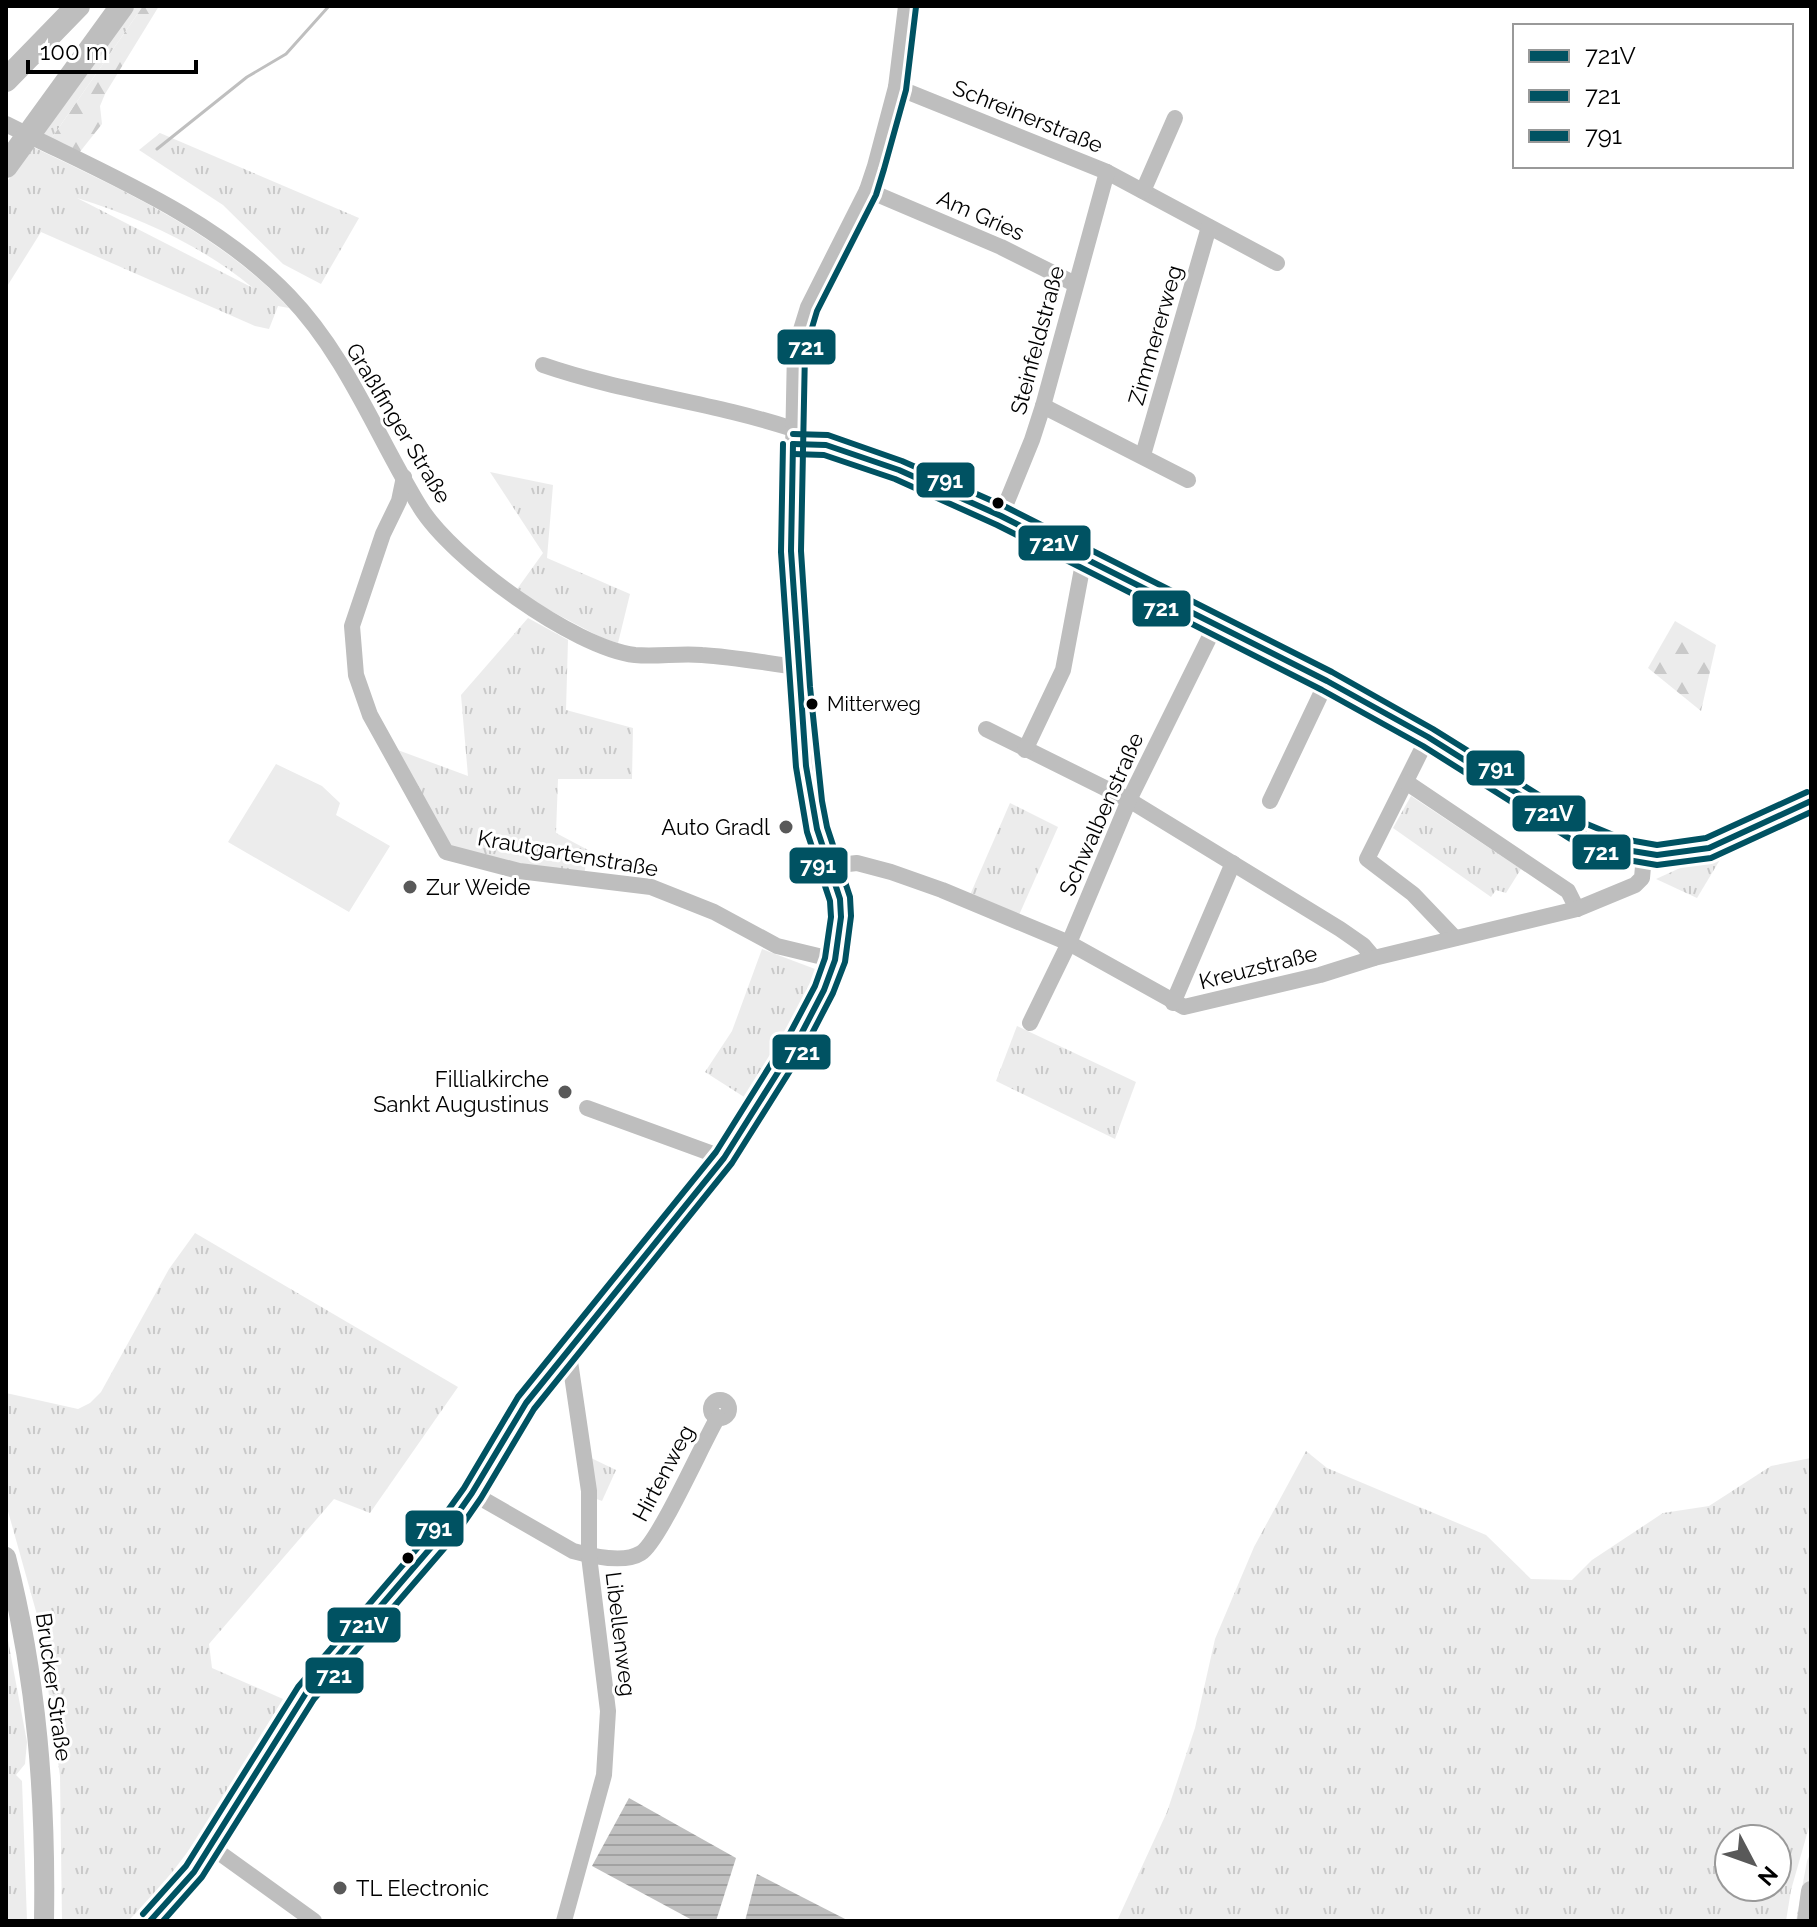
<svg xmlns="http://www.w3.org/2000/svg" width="1817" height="1927" font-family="Raleway,sans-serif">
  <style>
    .grass { fill: url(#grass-tufts); fill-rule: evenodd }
    .forest { fill: url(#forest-firs) }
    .garden { fill: #ececec }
    .water { fill: url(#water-rules) }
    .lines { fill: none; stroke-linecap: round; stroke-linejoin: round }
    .stream { stroke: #bfbfbf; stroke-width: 3 }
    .river { stroke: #bfbfbf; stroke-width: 20 }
    .minor { stroke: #bebebe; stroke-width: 16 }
    .major { stroke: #bebebe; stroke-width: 20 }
    .highway { stroke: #bebebe; stroke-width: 24 }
    .bus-1-casing { stroke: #fff; stroke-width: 12 }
    .bus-2-casing { stroke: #fff; stroke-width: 12 }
    .bus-3-casing { stroke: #fff; stroke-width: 12 }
    .bus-1 { stroke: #005262; stroke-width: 6 }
    .bus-2 { stroke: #005262; stroke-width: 6 }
    .bus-3 { stroke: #005262; stroke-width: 6 }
    .bus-dot { fill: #000; stroke: #fff; stroke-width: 3 }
    .poi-dot { fill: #595959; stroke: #fff; stroke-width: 3 }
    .labels { text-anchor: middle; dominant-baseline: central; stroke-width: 6; stroke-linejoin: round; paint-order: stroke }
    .bus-label { font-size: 20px; fill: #000; stroke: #fff; text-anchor: start }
    .street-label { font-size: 22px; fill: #000; stroke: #fff }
    .poi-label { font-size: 22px; fill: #000; stroke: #fff; text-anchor: end }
    .line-badge { stroke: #fff; stroke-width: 3 }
    .badge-label { font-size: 22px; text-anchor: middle; font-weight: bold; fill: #fff }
  </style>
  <defs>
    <pattern id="grass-tufts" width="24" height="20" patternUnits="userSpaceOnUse" patternTransform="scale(2)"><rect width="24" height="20" fill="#ececec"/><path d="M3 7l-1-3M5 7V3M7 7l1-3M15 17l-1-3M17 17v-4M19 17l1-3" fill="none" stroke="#c9c9c9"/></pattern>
    <pattern id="forest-firs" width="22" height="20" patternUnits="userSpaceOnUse" patternTransform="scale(2)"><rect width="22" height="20" fill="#ececec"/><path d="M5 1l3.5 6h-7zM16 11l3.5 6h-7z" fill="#c9c9c9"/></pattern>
    <pattern id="water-rules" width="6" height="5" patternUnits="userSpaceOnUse" patternTransform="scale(2)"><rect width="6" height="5" fill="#bfbfbf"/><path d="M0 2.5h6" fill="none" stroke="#a2a2a2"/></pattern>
  </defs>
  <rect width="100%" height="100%" fill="#fff"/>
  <!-- grass -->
  <g class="grass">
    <polygon points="134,6 143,6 51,139 41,133"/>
    <polygon points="160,133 359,218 321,284 283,264 223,205 139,150"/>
    <path d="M33,147c90,43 187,87 256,161l-11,-2 -9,23 -14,-3 -214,-94 -35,56v-105zM77,198c63,20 124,47 176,90z"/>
    <polygon points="490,472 553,485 547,558 630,594 618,643 602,638 515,592 543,553"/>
    <polygon points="528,618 568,640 566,710 633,728 632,779 558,779 556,833 588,850 584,876 447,852 395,749 468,776 461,695"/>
    <polygon points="1411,796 1521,869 1506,893 1496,890 1491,897 1393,828"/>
    <polygon points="1010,803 1058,827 1019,915 970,895"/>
    <polygon points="1721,858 1697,898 1656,879 1691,863"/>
    <polygon points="762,949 823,972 789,1040 752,1102 705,1072 732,1031"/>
    <polygon points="1017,1026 1136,1082 1115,1139 996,1081"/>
    <path d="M195,1233l263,154 -88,126 -36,-14 -125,145 3,24 71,31c-47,77 -89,159 -155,222h-66l-2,-145 -21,-154 -33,-118v-111l72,16 12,-6 11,-11 68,-123z"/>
    <path d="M1306,1451l21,17 159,67 45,44 41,1 20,-20 71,-47 46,-7 62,-40 40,-8v362l-20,70 -5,31h-669l50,-109 28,-84 20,-89 39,-92zM1729,1839h48v48h-48z"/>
    <polygon points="591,1458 616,1470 602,1501 594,1498"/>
    <polygon points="6,1630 27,1742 25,1764 16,1775 22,1781 27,1921 6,1921"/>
  </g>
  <!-- forest -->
  <g class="forest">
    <polygon points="143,6 159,6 105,94 100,106 102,124 79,153 51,139"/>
    <polygon points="1675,621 1716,645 1701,711 1648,668"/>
    <polygon points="1811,1852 1811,1921 1796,1921 1807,1861"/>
  </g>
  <!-- garden -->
  <polygon class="garden" points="276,764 322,786 340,803 336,815 390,846 349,912 228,842"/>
  <!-- water -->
  <g class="water">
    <polygon points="629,1798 736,1858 716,1921 694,1921 592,1866"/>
    <polygon points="757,1874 849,1921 745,1921"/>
  </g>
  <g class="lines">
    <!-- stream -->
    <polyline class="stream" points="157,149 247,77 286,54 329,6"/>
    <!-- river -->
    <polyline class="river" points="1807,1921 1811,1891"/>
    <!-- minor -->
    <g class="minor">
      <polyline points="896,87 1107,172 1277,263"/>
      <path d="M6,124c97,49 206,92 283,172 58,60 88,141 131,211 32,52 154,141 215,148 22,2 45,-2 67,0 32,2 64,8 96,12"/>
      <polyline points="867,190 1001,247 1075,284"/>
      <polyline points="1143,191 1175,118"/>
      <path d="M543,365c81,28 168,37 250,64"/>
      <polyline points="1043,406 1188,480"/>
      <polyline points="793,444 826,445 899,470 1001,516 1327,681 1428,737 1577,831 1620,849 1657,855 1709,848 1811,801"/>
      <polyline points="1143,455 1209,227"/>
      <polyline points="404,477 399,501 383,534 352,626 356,675 370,715 446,852 519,871 651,887 714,912 777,946 835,960"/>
      <polyline points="1001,516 1032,440 1043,406 1107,172"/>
      <polyline points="986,729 1129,800 1340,929 1363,945 1374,958"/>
      <polyline points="1428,737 1367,859 1413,894 1455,938"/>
      <polyline points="1025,750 1063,670 1084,558"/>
      <polyline points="1406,782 1568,891 1577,909"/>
      <polyline points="1270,801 1327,681"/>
      <polyline points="830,866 857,863 891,872 942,890 1069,943 1184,1007 1320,975 1374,958 1577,909 1635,885 1642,878 1644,855"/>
      <polyline points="1173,1003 1233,863"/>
      <polyline points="1030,1023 1069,943 1129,800 1215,626"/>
      <polyline points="587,1108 724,1158"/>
      <circle cx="720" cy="1409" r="9"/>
      <path d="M472,1493l101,58c18,5 51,13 68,2 18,-11 62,-111 77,-136"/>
      <polyline points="210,1846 314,1921"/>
      <polyline points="150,1921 194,1872 306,1693 446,1530 472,1493 526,1403 634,1267 724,1158 797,1042 824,990 835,960 841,917 840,899 817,829 812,802 800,688 791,551 795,349 808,307 867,190 875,166 896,87 906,6"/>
      <polyline points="564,1921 604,1775 608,1711 589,1556 589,1491 568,1348"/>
    </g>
    <!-- major -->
    <path class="major" d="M6,1557c31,120 40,240 38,364"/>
    <!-- highway -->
    <g class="highway">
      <polyline points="6,80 78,6"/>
      <polyline points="6,166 122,6"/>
    </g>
    <!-- bus-1 casing -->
    <g class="bus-1-casing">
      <g id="bus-1">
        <polyline points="793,444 826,445 899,470 1001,516 1327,681 1428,737 1577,831 1620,849 1657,855 1709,848 1811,801"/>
        <polyline points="150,1921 194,1872 306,1693 446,1530 472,1493 526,1403 724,1158 797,1042 824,990 835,960 841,917 840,899 817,829 806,766 791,551 793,444"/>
      </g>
    </g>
    <!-- bus-2 casing -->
    <g class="bus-2-casing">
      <g id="bus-2">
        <polyline points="793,454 824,455 895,479 997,525 1322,690 1423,746 1572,840 1616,858 1657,865 1711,858 1811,812"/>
        <polyline points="163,1921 202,1877 314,1699 454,1537 481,1498 534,1409 732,1163 805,1047 833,993 845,962 851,916 850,897 827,827 822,801 810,687 801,551 805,351 817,311 876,195 884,169 906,90 916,7"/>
      </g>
    </g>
    <!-- bus-3 casing -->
    <g class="bus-3-casing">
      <g id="bus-3">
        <polyline points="793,434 828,435 902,461 1006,507 1332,672 1433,729 1582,822 1623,839 1657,845 1706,838 1807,792"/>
        <polyline points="143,1914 186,1866 298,1687 438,1524 464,1488 518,1397 716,1152 788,1037 815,986 825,958 831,917 830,901 807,832 796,767 781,552 783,444"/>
      </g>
    </g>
    <!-- bus-1 -->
    <use href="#bus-1" class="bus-1"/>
    <!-- bus-2 -->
    <use href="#bus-2" class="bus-2"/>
    <!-- bus-3 -->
    <use href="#bus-3" class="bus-3"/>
  </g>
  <!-- markers -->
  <g class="bus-dot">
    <circle cx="998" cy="503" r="7"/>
    <circle cx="812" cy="704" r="7"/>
    <circle cx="408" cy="1558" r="7"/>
  </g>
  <g class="poi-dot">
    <circle cx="786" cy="827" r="8"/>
    <circle cx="410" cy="887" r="8"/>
    <circle cx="565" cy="1092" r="8"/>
    <circle cx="340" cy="1888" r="8"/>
  </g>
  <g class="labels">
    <!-- bus labels -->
    <g class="bus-label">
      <text x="827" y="704">Mitterweg</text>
    </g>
    <!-- street labels -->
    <g class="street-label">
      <text transform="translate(1028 116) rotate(22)">Schreinerstraße</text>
      <text transform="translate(981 215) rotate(24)">Am Gries</text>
      <text transform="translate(1155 335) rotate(-74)">Zimmererweg</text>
      <text transform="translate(1037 340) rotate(-75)">Steinfeldstraße</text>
      <text transform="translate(399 423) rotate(59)">Graßlfinger Straße</text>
      <text transform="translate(1101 814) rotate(-66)">Schwalbenstraße</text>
      <text transform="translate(568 853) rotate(10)">Krautgartenstraße</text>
      <text transform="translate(1258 967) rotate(-14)">Kreuzstraße</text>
      <text transform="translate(663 1473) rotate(-62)">Hirtenweg</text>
      <text transform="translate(621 1634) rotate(83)">Libellenweg</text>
      <text transform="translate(54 1687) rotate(82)">Brucker Straße</text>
    </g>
    <!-- poi labels -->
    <g class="poi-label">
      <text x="770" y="827">Auto Gradl</text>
      <text x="426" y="887" text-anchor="start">Zur Weide</text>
      <text x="549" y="1079">Fillialkirche<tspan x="549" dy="25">Sankt Augustinus</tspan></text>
      <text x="356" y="1888" text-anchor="start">TL Electronic</text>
    </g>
  </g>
  <g class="line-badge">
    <rect x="776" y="328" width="61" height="38" rx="8" fill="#005262"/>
    <rect x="915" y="461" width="61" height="38" rx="8" fill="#005262"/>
    <rect x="1017" y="524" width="75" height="38" rx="8" fill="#005262"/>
    <rect x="1131" y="589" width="61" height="39" rx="8" fill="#005262"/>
    <rect x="1465" y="749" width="61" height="38" rx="8" fill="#005262"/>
    <rect x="1511" y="794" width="76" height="39" rx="8" fill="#005262"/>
    <rect x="1571" y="833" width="61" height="38" rx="8" fill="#005262"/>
    <rect x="788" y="846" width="61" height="39" rx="8" fill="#005262"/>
    <rect x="771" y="1033" width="61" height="38" rx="8" fill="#005262"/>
    <rect x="404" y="1509" width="61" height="39" rx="8" fill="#005262"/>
    <rect x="326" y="1606" width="76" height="38" rx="8" fill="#005262"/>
    <rect x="304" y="1656" width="61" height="39" rx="8" fill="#005262"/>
  </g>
  <g class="badge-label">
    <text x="806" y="355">721</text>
    <text x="945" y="488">791</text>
    <text x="1054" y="551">721V</text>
    <text x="1161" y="616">721</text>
    <text x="1496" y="776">791</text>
    <text x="1549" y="821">721V</text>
    <text x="1601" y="860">721</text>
    <text x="818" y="873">791</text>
    <text x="802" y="1060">721</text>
    <text x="434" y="1536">791</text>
    <text x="364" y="1633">721V</text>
    <text x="334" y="1683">721</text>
  </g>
  <!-- border -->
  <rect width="1817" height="1927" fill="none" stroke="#000000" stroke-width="16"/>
  <!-- legend -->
  <rect x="1513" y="24" width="280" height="144" fill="#ffffff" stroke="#999999" stroke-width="2"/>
  <rect x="1529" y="50" width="40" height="12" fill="#005262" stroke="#999999" stroke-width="2"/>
  <text x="1585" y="64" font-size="24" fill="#000000">721V</text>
  <rect x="1529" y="90" width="40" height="12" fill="#005262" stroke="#999999" stroke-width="2"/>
  <text x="1585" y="104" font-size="24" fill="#000000">721</text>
  <rect x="1529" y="130" width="40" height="12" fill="#005262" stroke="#999999" stroke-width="2"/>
  <text x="1585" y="144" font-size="24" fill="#000000">791</text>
  <!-- north arrow -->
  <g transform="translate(1753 1863) rotate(131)"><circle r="38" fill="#ffffff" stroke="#999999" stroke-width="2"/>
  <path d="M0-6L14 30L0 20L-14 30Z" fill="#595959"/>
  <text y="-12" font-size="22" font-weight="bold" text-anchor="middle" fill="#000000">N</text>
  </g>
  <!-- scale -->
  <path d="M28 60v12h168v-12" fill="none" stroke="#000000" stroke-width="4"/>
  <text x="40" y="60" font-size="24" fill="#000000" stroke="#ffffff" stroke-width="6" paint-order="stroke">100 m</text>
</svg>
